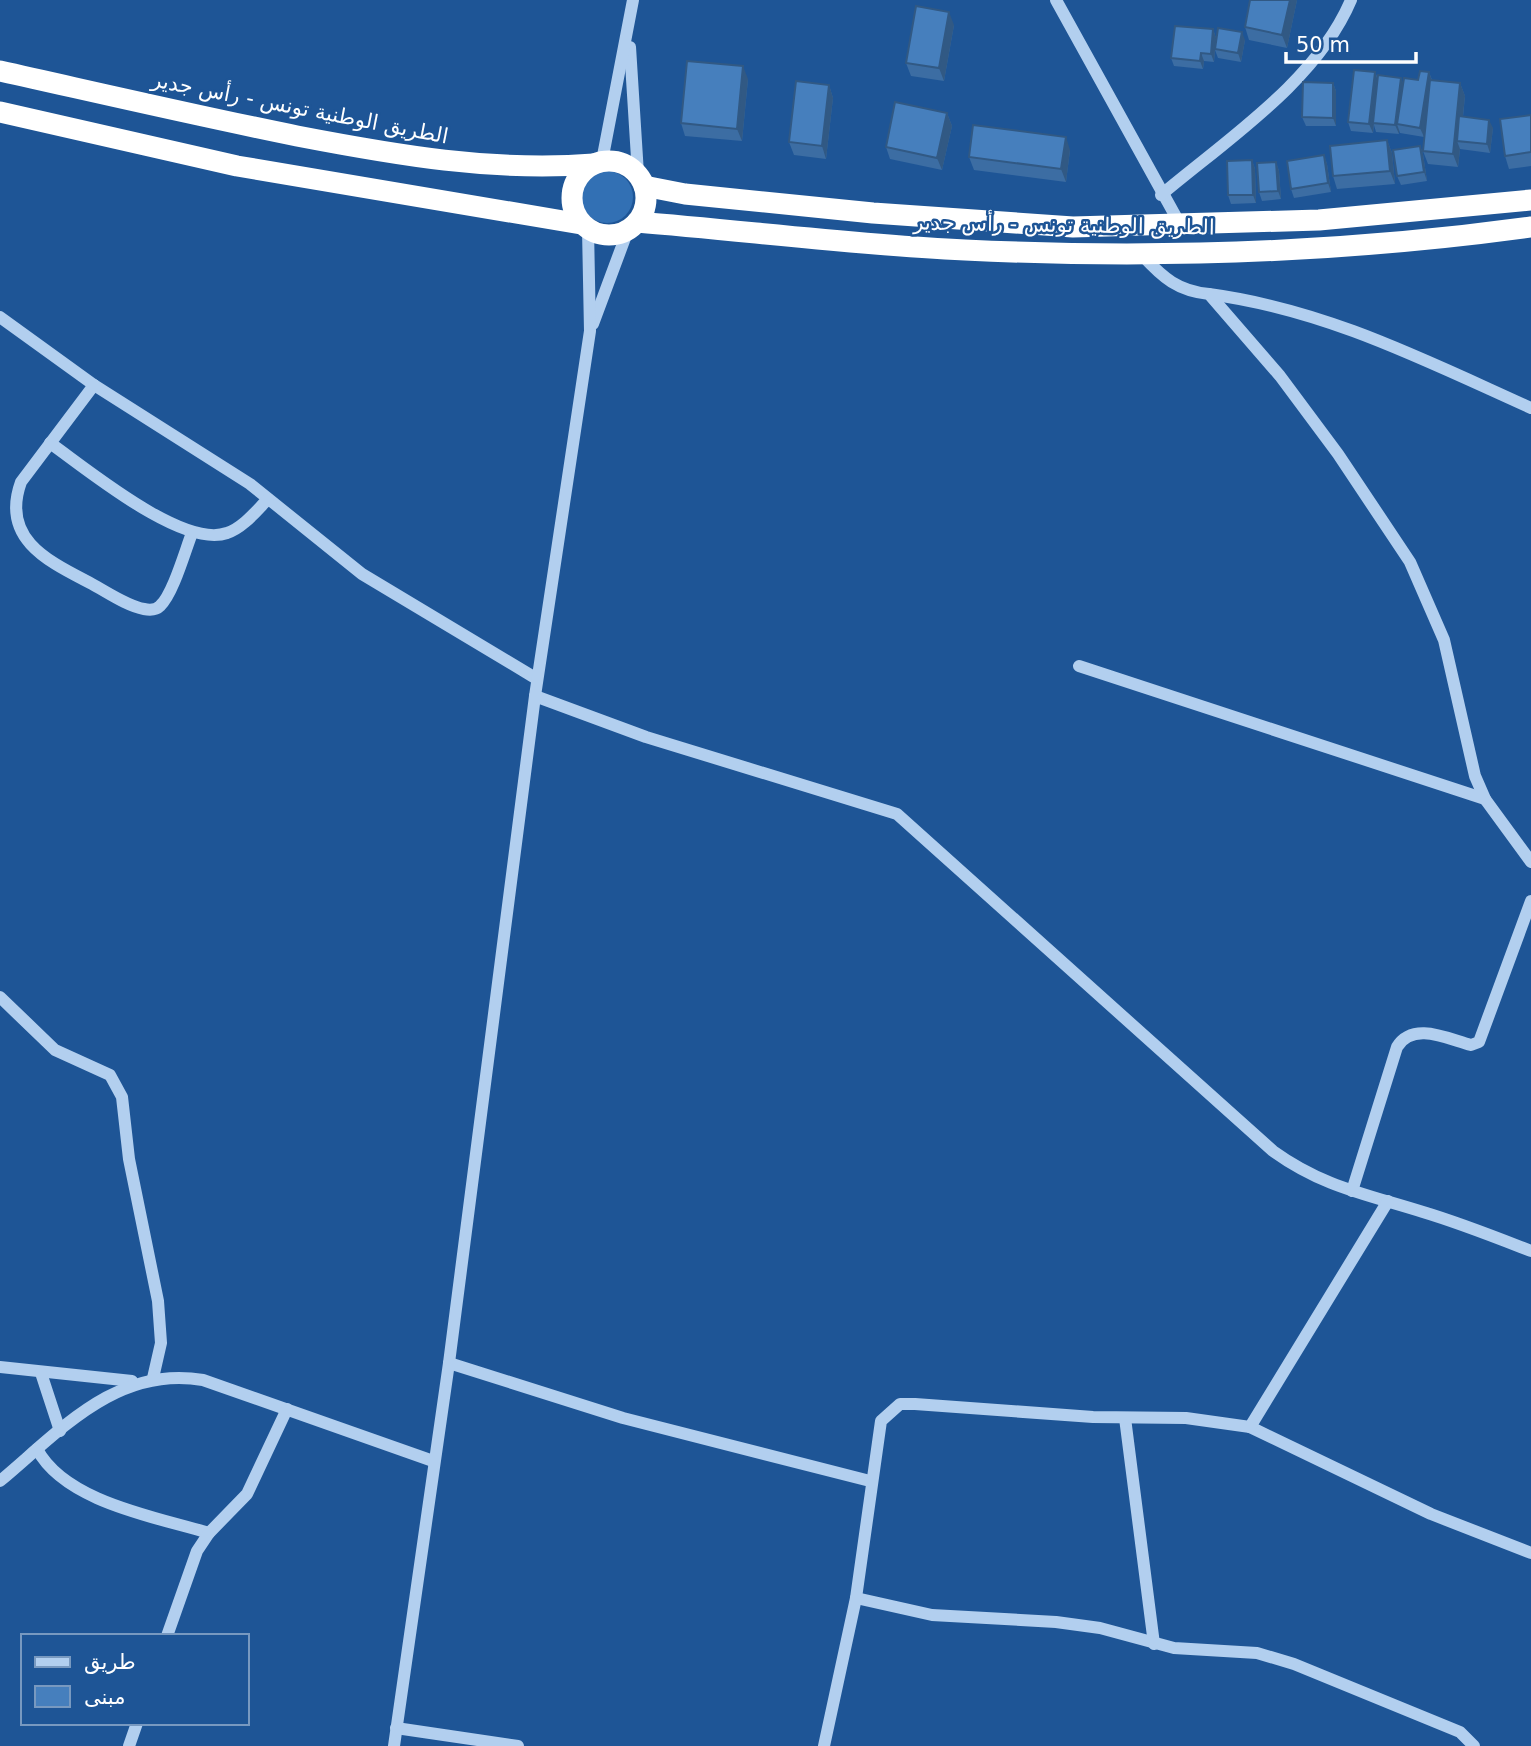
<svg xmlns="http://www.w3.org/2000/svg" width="1531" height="1746" font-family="'DejaVu Sans',Cairo,sans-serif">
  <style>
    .green { fill: #3270b4 }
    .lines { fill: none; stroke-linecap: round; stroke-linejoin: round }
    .minor { stroke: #b2cfef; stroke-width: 12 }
    .highway { stroke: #fff; stroke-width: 21 }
    .wall { fill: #3c6da3 }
    .shaded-wall { fill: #315984 }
    .building { fill: #467fbd; stroke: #315984; stroke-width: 2 }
    .labels { text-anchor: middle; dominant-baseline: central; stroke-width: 5; stroke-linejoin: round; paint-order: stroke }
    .street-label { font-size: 21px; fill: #fff; stroke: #1e5596 }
  </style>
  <rect width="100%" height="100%" fill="#1e5596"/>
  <!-- green -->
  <circle class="green" cx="607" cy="197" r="26"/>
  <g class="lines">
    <!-- minor -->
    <g class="minor">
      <polyline points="1056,0 1181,226"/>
      <polyline points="630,47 638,174"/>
      <polyline points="602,161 633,0"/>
      <path d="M1161,195c65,-55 156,-114 190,-195"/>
      <path d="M1142,255c21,23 36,36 67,39l71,82 58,78 72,108 34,78 31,136 10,23 46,63"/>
      <path d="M1209,294c118,16 215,66 322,114"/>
      <polyline points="0,317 94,385 250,484 362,574 537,679"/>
      <polyline points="593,324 628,230"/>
      <path d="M94,385l-73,97c-21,58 29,80 71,102 15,8 35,22 52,25 5,1 12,1 16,-3 13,-12 25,-55 32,-73"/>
      <path d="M50,443c37,26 133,106 177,90 16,-5 30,-23 41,-34"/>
      <polyline points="1079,666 1485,799"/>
      <path d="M535,696l111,41 251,77 376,337c50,36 93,43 150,61 37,11 72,25 108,39"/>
      <polyline points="0,997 55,1050 110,1075 122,1097 129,1159 158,1301 161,1343 153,1378"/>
      <path d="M1352,1191l45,-144c16,-26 51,-8 74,-2l8,-3 52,-141"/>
      <polyline points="449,1363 623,1418 870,1481"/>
      <polyline points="0,1367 132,1381"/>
      <polyline points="41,1373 60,1431"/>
      <polyline points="1125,1418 1154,1644"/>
      <polyline points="1250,1427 1431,1514 1531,1553"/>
      <path d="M37,1449c28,53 119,68 172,84"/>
      <path d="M0,1481c60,-50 117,-116 203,-101l230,81"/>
      <polyline points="856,1598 932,1615 1056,1622 1100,1628 1174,1648 1257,1653 1294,1664 1460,1732 1474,1746"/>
      <polyline points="167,1636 197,1551 209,1533 247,1494 287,1409"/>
      <polyline points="396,1728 518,1746"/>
      <polyline points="129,1746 137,1723"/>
      <polyline points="394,1746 449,1363 535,696 590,331 588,229"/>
      <polyline points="824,1746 856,1598 881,1421 900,1404 915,1404 1093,1417 1186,1418 1250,1427 1388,1201"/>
    </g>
    <!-- highway -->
    <g class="highway">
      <path d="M0,71c99,22 198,45 297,65 99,19 196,36 297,28"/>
      <polyline points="0,112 237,166 581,224"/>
      <circle cx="609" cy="198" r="37"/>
      <polyline points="644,186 685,194 873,213 1073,227 1319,220 1531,200"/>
      <path d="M637,222c110,9 219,23 328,28 189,9 378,3 566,-23"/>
    </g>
  </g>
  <!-- wall -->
  <g class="wall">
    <polygon points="1297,0 1287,48 1249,40 1245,27"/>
    <polygon points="954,25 944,81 911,76 906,63"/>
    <polygon points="1213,29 1216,38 1245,40 1241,62 1218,58 1215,50 1214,62 1204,61 1203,69 1174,66 1171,58"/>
    <polygon points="1375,72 1378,79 1401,78 1403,84 1418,80 1429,72 1432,80 1460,83 1465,96 1463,117 1493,128 1490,153 1460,149 1458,167 1428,164 1423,151 1427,113 1424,137 1400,133 1399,130 1399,134 1376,132 1374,125 1373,133 1351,131 1348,122"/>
    <polygon points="748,79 742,141 685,136 681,123"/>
    <polygon points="1333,83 1336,91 1336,126 1306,126 1302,117"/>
    <polygon points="829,85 833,98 826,159 794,155 789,142"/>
    <polygon points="947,113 952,126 942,170 890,159 886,147"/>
    <polygon points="1531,115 1531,166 1509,169 1505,156"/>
    <polygon points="1387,140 1392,153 1395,184 1337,189 1333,176"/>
    <polygon points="1420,146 1423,154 1427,181 1401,185 1397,176"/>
    <polygon points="1070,150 1066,182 974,170 969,157"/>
    <polygon points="1324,155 1327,164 1331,192 1294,198 1291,189"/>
    <polygon points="1252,160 1255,169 1256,203 1231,204 1228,195"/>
    <polygon points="1276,162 1279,171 1281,199 1262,201 1259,192"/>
  </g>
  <!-- shaded-wall -->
  <g class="shaded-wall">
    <polygon points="1290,0 1297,0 1287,48 1282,35"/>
    <polygon points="949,12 954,25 944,81 939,68"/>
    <polygon points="1213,29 1216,38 1214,62 1211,54"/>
    <polygon points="1242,32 1245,40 1241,62 1238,53"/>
    <polygon points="1201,53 1204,61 1203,69 1200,61"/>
    <polygon points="743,66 748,79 742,141 737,129"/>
    <polygon points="1375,72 1378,81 1373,133 1369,124"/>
    <polygon points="1429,72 1432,81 1424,137 1420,128"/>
    <polygon points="1401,78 1404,86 1397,124 1399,130 1399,134 1395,125"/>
    <polygon points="1333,83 1336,91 1336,126 1333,118"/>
    <polygon points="1460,83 1465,96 1460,142 1457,141 1460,149 1458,167 1453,154"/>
    <polygon points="829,85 833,98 826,159 822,146"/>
    <polygon points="947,113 952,126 942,170 937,158"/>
    <polygon points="1489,120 1493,128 1490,153 1487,144"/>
    <polygon points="1066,137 1070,150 1066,182 1061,169"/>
    <polygon points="1387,140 1392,153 1395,184 1390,171"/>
    <polygon points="1420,146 1423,154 1427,181 1424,172"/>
    <polygon points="1324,155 1327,164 1331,192 1328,183"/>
    <polygon points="1252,160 1255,169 1256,203 1253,195"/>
    <polygon points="1276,162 1279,171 1281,199 1278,191"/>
  </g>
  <!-- building -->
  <g class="building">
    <polygon points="1250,0 1290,0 1282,35 1245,27"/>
    <polygon points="916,6 949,12 939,68 906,63"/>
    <polygon points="1175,26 1213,29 1211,54 1201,53 1200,61 1171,58"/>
    <polygon points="1218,28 1242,32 1238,53 1215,49"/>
    <polygon points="687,61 743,66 737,129 681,123"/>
    <polygon points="1354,70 1375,72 1369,124 1348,122"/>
    <polygon points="1420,71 1429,72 1420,128 1397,124 1404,78 1418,80"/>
    <polygon points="1378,75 1401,78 1395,125 1373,123"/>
    <polygon points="1430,80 1460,83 1453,154 1423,151"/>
    <polygon points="796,81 829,85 822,146 789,142"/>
    <polygon points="1303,82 1333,83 1333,118 1302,117"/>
    <polygon points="895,102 947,113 937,158 886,147"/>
    <polygon points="1531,115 1531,152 1505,156 1500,119"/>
    <polygon points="1459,116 1489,120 1487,144 1457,141"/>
    <polygon points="973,125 1066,137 1061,169 969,157"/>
    <polygon points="1387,140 1390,171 1333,176 1330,146"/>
    <polygon points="1420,146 1424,172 1397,176 1393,150"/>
    <polygon points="1324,155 1328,183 1291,189 1287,161"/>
    <polygon points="1252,160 1253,195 1228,195 1227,161"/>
    <polygon points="1276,162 1278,191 1259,192 1257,163"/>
  </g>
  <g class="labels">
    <!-- street labels -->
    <g class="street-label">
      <text transform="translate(300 108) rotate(11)">الطريق الوطنية تونس - رأس جدير</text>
      <text transform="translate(1064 225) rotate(1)">الطريق الوطنية تونس - رأس جدير</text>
    </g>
  </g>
  <!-- legend -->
  <rect x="21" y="1634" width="228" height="91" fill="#1e5596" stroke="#7899c0" stroke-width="2"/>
  <rect x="35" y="1657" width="35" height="10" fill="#b2cfef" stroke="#7899c0" stroke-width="2"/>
  <text x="84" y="1669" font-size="21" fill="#ffffff">طريق</text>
  <rect x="35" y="1686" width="35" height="21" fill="#467fbd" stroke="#7899c0" stroke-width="2"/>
  <text x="84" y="1704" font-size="21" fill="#ffffff">مبنى</text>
  <!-- scale -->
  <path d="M1286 52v10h130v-10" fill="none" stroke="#ffffff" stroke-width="3.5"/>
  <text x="1296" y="52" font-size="21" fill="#ffffff" stroke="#1e5596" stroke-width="5" paint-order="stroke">50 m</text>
</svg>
